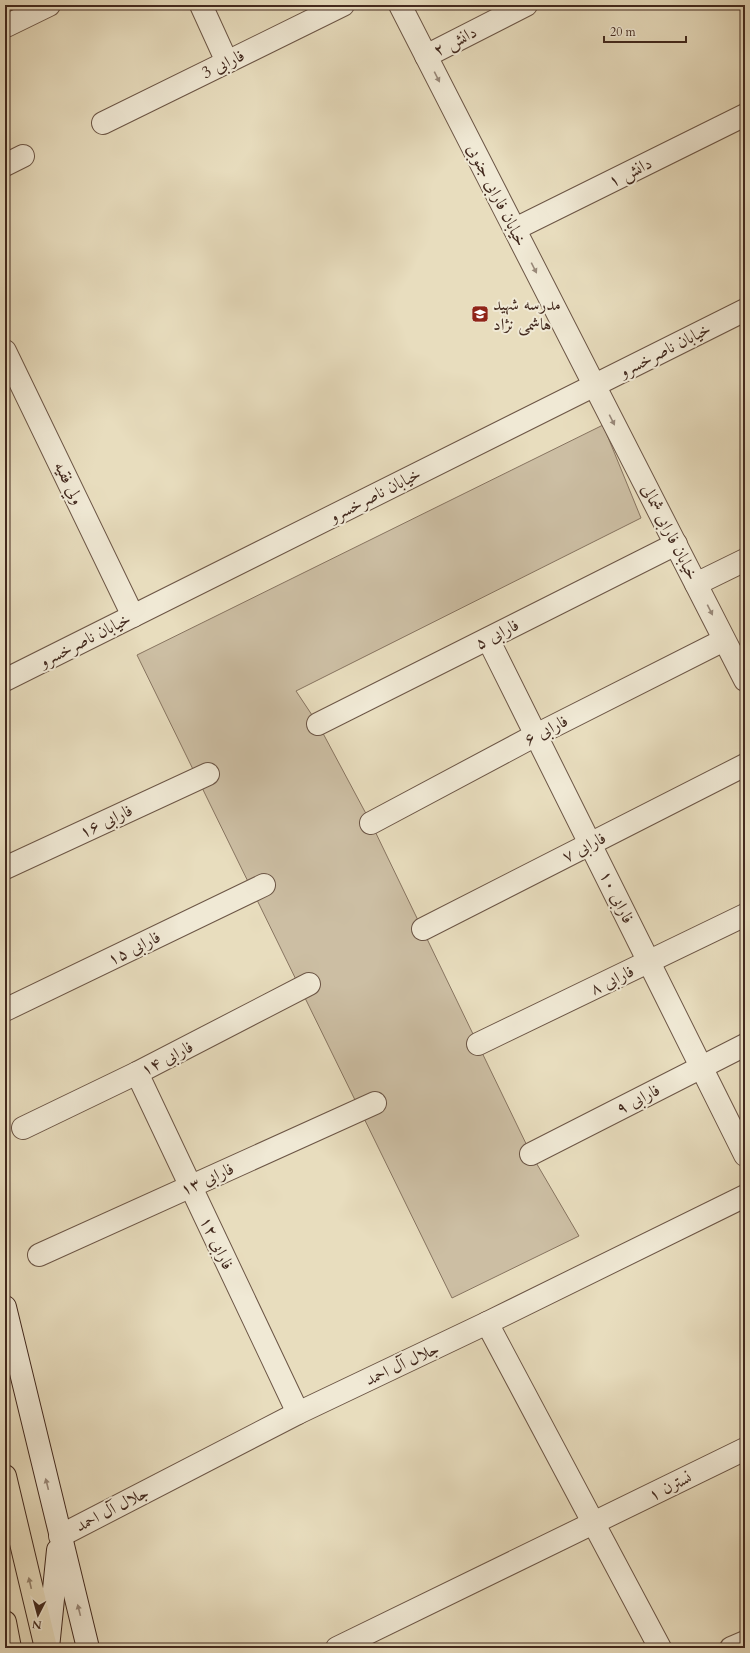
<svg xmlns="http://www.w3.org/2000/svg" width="750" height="1653" font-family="Cardo,Amiri,serif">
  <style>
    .green { fill: #ccbea3; stroke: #877460 }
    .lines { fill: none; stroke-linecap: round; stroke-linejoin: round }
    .minor-casing { stroke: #6c5646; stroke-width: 24 }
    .tertiary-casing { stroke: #6c5646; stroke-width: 24 }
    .secondary-casing { stroke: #42291e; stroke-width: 24 }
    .primary-casing { stroke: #42291e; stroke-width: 24 }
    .minor { stroke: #f0e9d5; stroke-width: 22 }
    .tertiary { stroke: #f0e9d5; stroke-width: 22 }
    .secondary { stroke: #f0e9d5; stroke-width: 22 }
    .primary { stroke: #e8ddbe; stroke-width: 22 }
    .oneway { fill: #99897a }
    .oneway2 { fill: #95836e }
    .labels { text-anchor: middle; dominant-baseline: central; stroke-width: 4; stroke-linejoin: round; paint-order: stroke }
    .street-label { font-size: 17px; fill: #42291e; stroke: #f0e9d5 }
    .poi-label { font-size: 17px; fill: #42291e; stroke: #f0e9d5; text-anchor: start }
  </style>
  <rect width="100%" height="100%" fill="#e8ddbe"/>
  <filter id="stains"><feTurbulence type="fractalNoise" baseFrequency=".005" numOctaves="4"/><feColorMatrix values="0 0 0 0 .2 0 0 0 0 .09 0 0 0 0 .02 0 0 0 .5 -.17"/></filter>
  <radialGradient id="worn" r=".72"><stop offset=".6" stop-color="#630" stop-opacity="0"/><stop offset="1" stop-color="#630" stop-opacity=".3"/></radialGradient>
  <!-- green -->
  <polygon class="green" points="603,425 641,518 296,691 318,724 371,823 531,1154 579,1236 452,1298 137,655"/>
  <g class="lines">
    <!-- minor casing -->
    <g class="minor-casing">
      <g id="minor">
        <polyline points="201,5 227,62"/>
        <polyline points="400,5 745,680"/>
        <polyline points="6,26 49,5"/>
        <polyline points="426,56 526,5"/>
        <polyline points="103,123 343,5"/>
        <polyline points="5,165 23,156"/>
        <polyline points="515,229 745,115"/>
        <polyline points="5,351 133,616"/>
        <polyline points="696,584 745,560"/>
        <polyline points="488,639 745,1155"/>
        <polyline points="318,724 676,544"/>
        <polyline points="371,823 536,735 722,641"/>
        <polyline points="5,868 208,774"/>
        <polyline points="423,929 745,765"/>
        <polyline points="5,1010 264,885"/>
        <polyline points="478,1044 745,915"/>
        <polyline points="137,1073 298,1413"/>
        <polyline points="23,1128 137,1073 309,984"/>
        <polyline points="531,1154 745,1045"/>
        <polyline points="39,1255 375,1103"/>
        <polyline points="487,1323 660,1648"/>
        <polyline points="337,1648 745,1449"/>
        <polyline points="731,1648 745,1642"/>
      </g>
    </g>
    <!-- tertiary casing -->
    <g class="tertiary-casing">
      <g id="tertiary">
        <polyline points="5,680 745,310"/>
        <polyline points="60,1536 298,1413 487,1323 745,1196"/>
      </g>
    </g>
    <!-- secondary casing -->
    <g class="secondary-casing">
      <g id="secondary">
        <polyline points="5,1307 88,1648"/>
        <polyline points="48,1648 58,1550"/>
      </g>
    </g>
    <!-- primary casing -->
    <g class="primary-casing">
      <g id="primary">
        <polyline points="5,1476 46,1648"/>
        <polyline points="5,1622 10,1648"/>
      </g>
    </g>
    <!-- minor -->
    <use href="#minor" class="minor"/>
    <!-- tertiary -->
    <use href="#tertiary" class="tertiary"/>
    <!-- secondary -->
    <use href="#secondary" class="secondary"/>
    <!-- primary -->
    <use href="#primary" class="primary"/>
  </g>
  <!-- one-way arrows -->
  <defs><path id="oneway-solid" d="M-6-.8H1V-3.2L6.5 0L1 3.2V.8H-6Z"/></defs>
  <g class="oneway">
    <use href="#oneway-solid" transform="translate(437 77) rotate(63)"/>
    <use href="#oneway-solid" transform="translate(534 268) rotate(63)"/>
    <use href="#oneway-solid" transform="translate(612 420) rotate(63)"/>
    <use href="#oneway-solid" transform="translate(710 610) rotate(63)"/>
    <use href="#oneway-solid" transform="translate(47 1484) rotate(-104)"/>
    <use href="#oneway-solid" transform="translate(79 1610) rotate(-104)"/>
  </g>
  <use class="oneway2" href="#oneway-solid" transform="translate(30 1583) rotate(-103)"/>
  <!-- icons -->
  <defs>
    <g id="school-square" transform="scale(0.9)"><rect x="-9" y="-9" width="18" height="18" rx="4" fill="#8f2418" stroke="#f0e9d5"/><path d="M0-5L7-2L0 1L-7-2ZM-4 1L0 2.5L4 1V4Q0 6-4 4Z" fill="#fff"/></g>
  </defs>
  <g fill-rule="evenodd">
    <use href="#school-square" x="480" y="314"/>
  </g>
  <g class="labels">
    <!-- street labels -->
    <g class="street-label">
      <text transform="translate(455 41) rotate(-27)">دانش ۲</text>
      <text transform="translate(223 64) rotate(-26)">فارابی 3</text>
      <text transform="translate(630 172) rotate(-26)">دانش ۱</text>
      <text transform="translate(497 195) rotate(63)">خیابان فارابی جنوبی</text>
      <text transform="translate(665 350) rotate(-27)">خیابان ناصرخسرو</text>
      <text transform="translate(69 483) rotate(64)">ولي فقيه</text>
      <text transform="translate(375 495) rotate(-27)">خیابان ناصرخسرو</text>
      <text transform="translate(670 532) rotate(63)">خیابان فارابی شمالی</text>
      <text transform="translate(497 634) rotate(-27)">فارابی ۵</text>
      <text transform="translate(85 640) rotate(-27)">خیابان ناصرخسرو</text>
      <text transform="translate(546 730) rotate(-27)">فارابی ۶</text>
      <text transform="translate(106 821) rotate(-25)">فارابی ۱۶</text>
      <text transform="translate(584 847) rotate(-27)">فارابی ۷</text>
      <text transform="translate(617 897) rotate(64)">فارابی ۱۰</text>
      <text transform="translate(134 948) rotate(-26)">فارابی ۱۵</text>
      <text transform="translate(612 980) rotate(-26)">فارابی ۸</text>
      <text transform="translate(167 1058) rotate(-27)">فارابی ۱۴</text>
      <text transform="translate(638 1099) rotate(-27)">فارابی ۹</text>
      <text transform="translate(207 1179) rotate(-24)">فارابی ۱۳</text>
      <text transform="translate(217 1243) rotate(65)">فارابی ۱۲</text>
      <text transform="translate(402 1364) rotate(-25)">جلال آل احمد</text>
      <text transform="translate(670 1486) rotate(-26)">نسترن ۱</text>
      <text transform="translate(112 1509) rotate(-27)">جلال آل احمد</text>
    </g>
    <!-- poi labels -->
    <g class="poi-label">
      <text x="493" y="304">مدرسه شهید<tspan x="493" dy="20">ه‍اشمی نژاد</tspan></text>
    </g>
  </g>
  <!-- margin -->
  <rect width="750" height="1653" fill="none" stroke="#e8ddbe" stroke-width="20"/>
  <rect x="6" y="6" width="738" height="1641" fill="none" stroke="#42291e" stroke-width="2"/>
  <rect x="10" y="10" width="730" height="1633" fill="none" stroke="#42291e"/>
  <!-- north arrow -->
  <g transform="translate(38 1615) rotate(186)" stroke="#f0e9d5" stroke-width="3" paint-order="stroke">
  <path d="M0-3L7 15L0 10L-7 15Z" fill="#42291e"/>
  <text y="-6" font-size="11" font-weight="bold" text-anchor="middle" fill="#42291e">N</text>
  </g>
  <!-- scale -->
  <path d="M604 36v6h82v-6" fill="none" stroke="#42291e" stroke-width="2"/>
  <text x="610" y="36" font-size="12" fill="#42291e" stroke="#f0e9d5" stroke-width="3" paint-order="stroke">20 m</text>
  <rect width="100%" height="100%" filter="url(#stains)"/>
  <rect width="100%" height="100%" fill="url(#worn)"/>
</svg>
